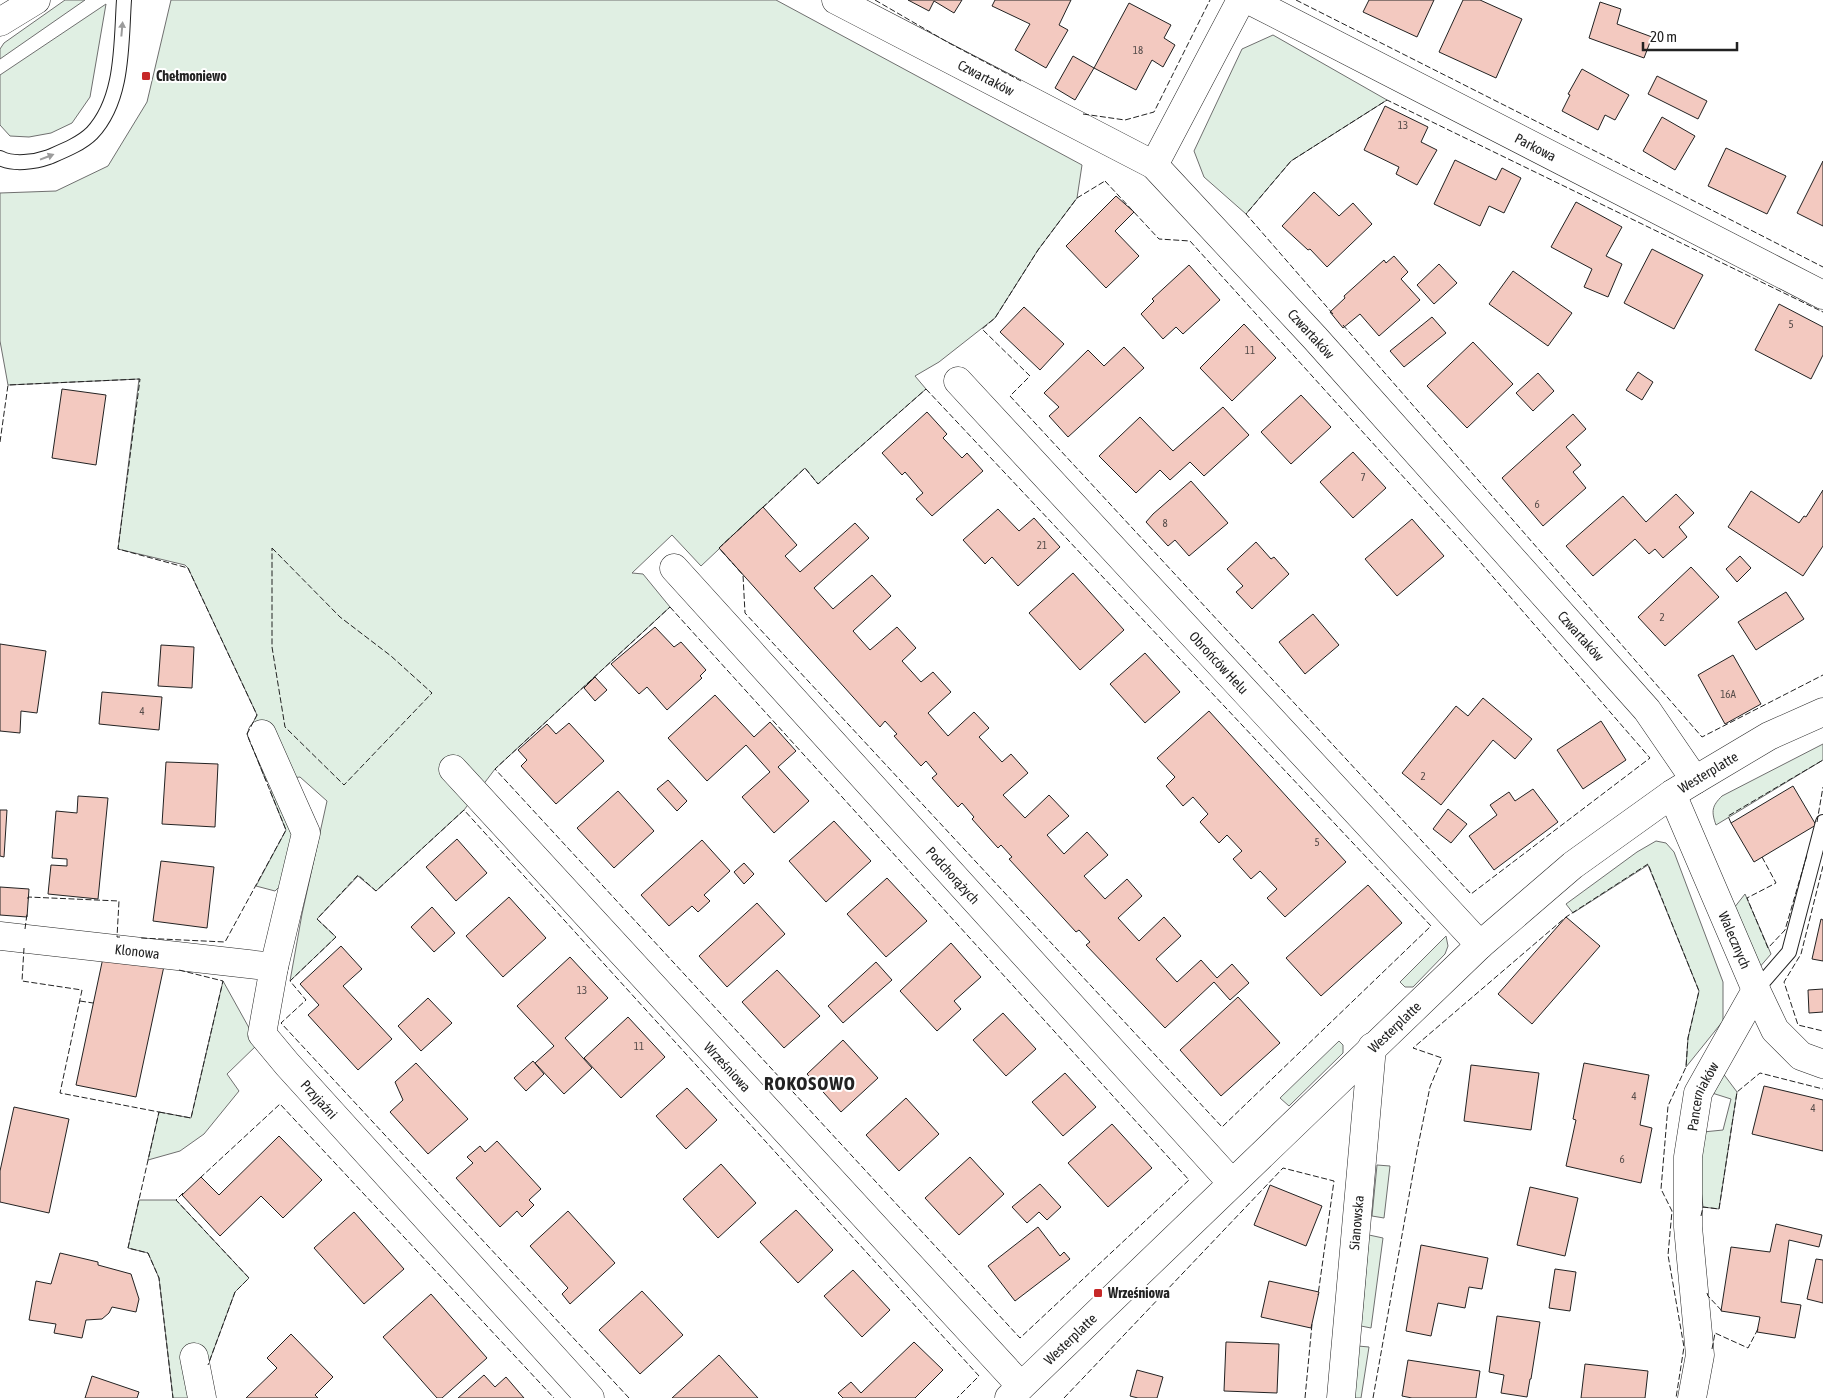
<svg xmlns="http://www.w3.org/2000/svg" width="1823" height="1398" font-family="'Asap Condensed',sans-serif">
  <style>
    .green { fill: #e0efe3; stroke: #6f6f6f }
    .building { fill: #f3c9c0; stroke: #222 }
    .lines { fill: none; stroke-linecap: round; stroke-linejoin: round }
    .service-casing { stroke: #222; stroke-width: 16 }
    .minor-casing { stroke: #222; stroke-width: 29 }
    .secondary-casing { stroke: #222; stroke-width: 29 }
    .service { stroke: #fff; stroke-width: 14 }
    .minor { stroke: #fff; stroke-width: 28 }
    .secondary { stroke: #fff; stroke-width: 28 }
    .fence { stroke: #222; stroke-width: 1; stroke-dasharray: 6 2.5; stroke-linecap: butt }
    .oneway { fill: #9c9c9c }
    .poi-dot { fill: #c62828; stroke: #fff; stroke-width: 2 }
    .labels { text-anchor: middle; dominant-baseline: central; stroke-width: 4; stroke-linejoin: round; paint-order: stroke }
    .number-label { font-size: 11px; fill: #564c4a }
    .poi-label { font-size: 14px; font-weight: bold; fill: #222; stroke: #fff; text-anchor: start }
    .street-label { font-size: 14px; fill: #222; stroke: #fff }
    .district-label { font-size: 19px; font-weight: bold; letter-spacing: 1px; fill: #222; stroke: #fff }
  </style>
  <rect width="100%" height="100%" fill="#fff"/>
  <!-- green -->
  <g class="green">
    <polygon points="65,0 85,0 0,59 0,49 4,43"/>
    <polygon points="171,0 776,0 1082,165 1077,198 1038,250 995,318 939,362 915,376 926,389 818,484 805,468 701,566 672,535 632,573 643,574 670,607 495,769 464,810 376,891 358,876 317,919 336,937 290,981 302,914 327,801 300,777 266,781 247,734 257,715 188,568 185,565 118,549 139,379 8,385 0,341 0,193 56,191 108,166 147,102"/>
    <polygon points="106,4 90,97 72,123 51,133 29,137 10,136 0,125 0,75"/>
    <polygon points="1273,35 1387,100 1291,161 1246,214 1204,177 1194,151 1242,49"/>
    <path d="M1823,744v16l-107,65c-5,-14 -4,-19 6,-29z"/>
    <polygon points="270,791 288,792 295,839 284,882 275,891 256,886 286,830"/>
    <polygon points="1656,841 1666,843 1674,852 1723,982 1723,1021 1686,1067 1688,1038 1699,991 1648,865 1573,913 1566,904 1637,852"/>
    <polygon points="1745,894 1771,954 1758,969 1734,908"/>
    <polygon points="1446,936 1448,946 1445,954 1413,987 1405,987 1400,982"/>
    <polygon points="223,981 258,1044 227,1074 239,1091 204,1134 180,1151 148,1160 159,1112 191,1118"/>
    <polygon points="1339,1041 1343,1045 1343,1053 1289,1106 1280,1098"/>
    <polygon points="1722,1072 1737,1092 1719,1209 1703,1207 1699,1172 1703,1132 1723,1130 1731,1099 1712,1093"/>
    <polygon points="1377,1165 1390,1166 1384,1218 1372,1216"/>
    <polygon points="139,1200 176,1200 249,1278 235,1292 201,1384 212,1398 173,1398 159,1278 148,1253 128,1248"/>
    <polygon points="1369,1235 1383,1238 1371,1328 1361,1326"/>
    <polygon points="1358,1346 1369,1347 1361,1398 1352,1398"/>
  </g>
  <!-- building -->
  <g class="building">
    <polygon points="908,0 962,0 954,13 934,1 929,11"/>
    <polygon points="995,0 1071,0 1059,25 1068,30 1046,68 1015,50 1030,24 992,6"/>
    <polygon points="1369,0 1434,0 1417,37 1363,12"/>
    <polygon points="1463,0 1480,0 1522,19 1496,78 1439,52"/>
    <polygon points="1600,2 1621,9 1617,24 1652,37 1644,58 1589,38"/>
    <polygon points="1129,3 1171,25 1164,38 1175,45 1163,67 1152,60 1136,90 1094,68"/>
    <polygon points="1073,56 1094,68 1075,100 1055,88"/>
    <polygon points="1582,69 1629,95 1615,120 1605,115 1598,130 1562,111 1570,95 1568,94"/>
    <polygon points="1657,76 1707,101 1698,119 1648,94"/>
    <polygon points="1385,106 1428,127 1421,142 1437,150 1417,185 1396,174 1399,167 1364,150"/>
    <polygon points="1662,117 1695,136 1675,170 1643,151"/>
    <polygon points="1726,148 1786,176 1767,214 1708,186"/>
    <polygon points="1455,160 1496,180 1502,168 1521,178 1504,213 1489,206 1480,226 1434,204"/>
    <polygon points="1823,161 1823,226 1797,213"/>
    <polygon points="1314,192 1339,216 1353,203 1372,224 1327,267 1310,249 1308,250 1282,226"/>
    <polygon points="1116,196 1134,212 1115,231 1139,256 1106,288 1066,246"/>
    <polygon points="1576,202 1622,227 1606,256 1622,264 1608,297 1584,287 1592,269 1551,247"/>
    <polygon points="1652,249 1703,275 1674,329 1624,303"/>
    <polygon points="1394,256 1408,272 1401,279 1420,300 1379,336 1360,314 1343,328 1330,312 1345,298 1344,296 1384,260 1386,263"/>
    <polygon points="1439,264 1457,283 1434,304 1417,285"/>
    <polygon points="1189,265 1220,300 1183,334 1176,327 1163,339 1141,314 1154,301 1152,299"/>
    <polygon points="1513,271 1572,313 1548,346 1489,304"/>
    <polygon points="1779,304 1823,327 1823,355 1811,379 1755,350"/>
    <polygon points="1024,307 1064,344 1040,370 1000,332"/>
    <polygon points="1432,317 1446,333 1404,367 1390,351"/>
    <polygon points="1244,324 1276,358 1232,401 1200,368"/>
    <polygon points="1473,342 1513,384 1467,428 1427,386"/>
    <polygon points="1124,347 1144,368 1068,437 1049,416 1059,407 1044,393 1088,350 1104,366"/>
    <polygon points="1638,372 1653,382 1642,400 1626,390"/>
    <polygon points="1538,373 1554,391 1533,411 1516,393"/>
    <polygon points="62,389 106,395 96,465 52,458"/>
    <polygon points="1301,395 1331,427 1291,464 1261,432"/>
    <polygon points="1223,407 1249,435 1204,476 1190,462 1170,480 1160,470 1136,493 1099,456 1140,417 1173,451"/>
    <polygon points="927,412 947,434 943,438 962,458 967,453 983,471 932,516 916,499 923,493 905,472 902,475 882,453"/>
    <polygon points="1573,414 1586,429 1566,447 1581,465 1573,472 1586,488 1543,526 1502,478"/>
    <polygon points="1353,452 1386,488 1353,518 1320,482"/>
    <polygon points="1191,481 1228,523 1189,556 1175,540 1168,546 1146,522 1153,514"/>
    <polygon points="1823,490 1823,546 1803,576 1728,527 1751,491 1799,523 1804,516 1806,517"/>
    <polygon points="1676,494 1694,513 1679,527 1687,537 1663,558 1655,549 1649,554 1635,539 1593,576 1566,546 1623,496 1646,522"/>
    <polygon points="763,507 797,545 785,556 800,572 855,523 869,538 814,588 833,609 872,575 891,596 853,631 870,650 897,627 916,648 902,661 921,682 933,672 951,692 928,713 948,736 974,712 989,728 979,737 1002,762 1011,754 1028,773 1003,795 1025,818 1049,795 1069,816 1047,835 1064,854 1087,832 1108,855 1084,876 1105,899 1127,879 1142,896 1118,918 1139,941 1164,917 1181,936 1156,959 1177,982 1201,960 1217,978 1232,964 1249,983 1230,1000 1214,982 1165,1028 1086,945 1090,942 1079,930 1076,932 1009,859 1012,857 1001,845 998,848 972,819 974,817 962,803 958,807 932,778 937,774 926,761 921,766 894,736 897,734 885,721 880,727 719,548"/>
    <polygon points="998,509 1019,531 1034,518 1060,547 1018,586 992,557 985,564 963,540"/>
    <polygon points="1412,519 1444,556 1397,596 1365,559"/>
    <polygon points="1256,542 1271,559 1274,557 1289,574 1252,609 1236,592 1243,586 1227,569"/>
    <polygon points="1740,556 1751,568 1737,582 1726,569"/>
    <polygon points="1691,567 1719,597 1665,646 1638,617"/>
    <polygon points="1073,573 1124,630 1080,670 1029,613"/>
    <polygon points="1786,592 1804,619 1756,650 1738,622"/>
    <polygon points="1313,614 1339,645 1305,674 1279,642"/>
    <polygon points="655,627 674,647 681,642 706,670 700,676 702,678 667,710 647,687 639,694 611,664"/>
    <polygon points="0,644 46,651 37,713 21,711 20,733 0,731"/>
    <polygon points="161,645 194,647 192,688 158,686"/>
    <polygon points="1145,653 1180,692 1145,723 1110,684"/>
    <polygon points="1733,655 1761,704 1725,724 1698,675"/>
    <polygon points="595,677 607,690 595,701 584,688"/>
    <polygon points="102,692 162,697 159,730 99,724"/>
    <polygon points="715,695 754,737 770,722 796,751 778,767 809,801 774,833 742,797 770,772 746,745 707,781 668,738"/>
    <polygon points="1483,698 1532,739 1515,759 1493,740 1441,805 1402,773 1456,706 1468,716"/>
    <polygon points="1209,711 1346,862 1285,917 1267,898 1277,889 1260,871 1251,879 1233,859 1242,851 1227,835 1219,843 1200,822 1208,814 1193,797 1183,806 1166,786 1175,777 1157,758"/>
    <polygon points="1601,721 1626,760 1583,789 1557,750"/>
    <polygon points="569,723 604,761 556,804 521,766 527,760 518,750 547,724 556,734"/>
    <polygon points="166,762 218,764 215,827 162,824"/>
    <polygon points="668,780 687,801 677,811 657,789"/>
    <polygon points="1793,786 1816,825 1754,862 1731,823"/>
    <polygon points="1533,789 1558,822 1494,870 1469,836 1497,815 1490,805 1509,792 1515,801"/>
    <polygon points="618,791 654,831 614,868 577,828"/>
    <polygon points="78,796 108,798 98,899 48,894 51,865 67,866 67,859 52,858 56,811 77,813"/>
    <polygon points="1448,809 1467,824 1451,843 1433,829"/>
    <polygon points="0,810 7,810 4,857 0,856"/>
    <polygon points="834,821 871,861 826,902 789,861"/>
    <polygon points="457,839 487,873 456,901 426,867"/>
    <polygon points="702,840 730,871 704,895 710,901 698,912 692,906 669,926 641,895"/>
    <polygon points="161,861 214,867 207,928 153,921"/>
    <polygon points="744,863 754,874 744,884 734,872"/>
    <polygon points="887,878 927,921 886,957 847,914"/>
    <polygon points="1368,885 1402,923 1321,996 1286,958"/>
    <polygon points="0,887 29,889 27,917 0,915"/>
    <polygon points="509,897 546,938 503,977 466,936"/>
    <polygon points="757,903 785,934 727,987 699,956"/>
    <polygon points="432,907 455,933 434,952 411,927"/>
    <polygon points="1566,917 1600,946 1532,1024 1498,994"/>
    <polygon points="1821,919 1823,920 1823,961 1812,959"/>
    <polygon points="951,943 981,977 954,1001 961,1009 937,1031 900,991"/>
    <polygon points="341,946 362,969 343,986 392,1039 358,1070 308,1015 319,1005 300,984"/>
    <polygon points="104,953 164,966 136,1097 76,1085"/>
    <polygon points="570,957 608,998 565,1038 592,1068 564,1094 535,1063 554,1046 517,1006"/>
    <polygon points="876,962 892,980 843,1023 828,1006"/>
    <polygon points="777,970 820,1016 784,1048 742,1002"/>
    <polygon points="1823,989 1823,1012 1809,1013 1808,990"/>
    <polygon points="1238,997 1280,1043 1221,1096 1180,1050"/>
    <polygon points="428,998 452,1023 421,1051 398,1026"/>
    <polygon points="1003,1013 1036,1049 1006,1076 973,1040"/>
    <polygon points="628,1017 665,1057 621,1098 584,1058"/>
    <polygon points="843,1040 878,1078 841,1112 807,1074"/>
    <polygon points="533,1061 544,1074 526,1091 514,1078"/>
    <polygon points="416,1063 468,1119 428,1154 390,1112 403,1100 395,1082"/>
    <polygon points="1584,1063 1649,1075 1640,1125 1652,1128 1641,1183 1566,1166 1576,1120 1573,1119"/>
    <polygon points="1471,1065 1539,1073 1531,1130 1464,1121"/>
    <polygon points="1065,1073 1096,1107 1063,1136 1032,1102"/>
    <polygon points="1764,1086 1823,1100 1823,1151 1752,1134"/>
    <polygon points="687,1088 717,1120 686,1149 656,1116"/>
    <polygon points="906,1098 939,1134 899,1171 866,1135"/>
    <polygon points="14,1107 69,1119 49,1213 0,1202 0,1171"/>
    <polygon points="1112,1124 1152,1168 1108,1207 1068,1163"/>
    <polygon points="279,1136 322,1180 283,1218 261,1196 220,1236 182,1195 201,1177 219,1195"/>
    <polygon points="497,1141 541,1189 529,1200 534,1205 522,1217 517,1211 500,1227 456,1178 473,1163 467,1157 480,1146 485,1152"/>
    <polygon points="970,1157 1004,1194 959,1235 925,1198"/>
    <polygon points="721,1164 756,1203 718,1238 683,1199"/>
    <polygon points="1040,1184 1061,1207 1047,1220 1039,1212 1027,1223 1012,1207"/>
    <polygon points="1270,1185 1322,1206 1306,1246 1254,1225"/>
    <polygon points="1530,1187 1578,1198 1565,1256 1517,1245"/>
    <polygon points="796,1210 833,1250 798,1283 760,1242"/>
    <polygon points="568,1211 615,1263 570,1304 562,1294 568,1288 530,1246"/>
    <polygon points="354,1212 404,1269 364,1304 314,1248"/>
    <polygon points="1776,1224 1822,1235 1819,1247 1789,1240 1781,1302 1801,1305 1795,1338 1757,1332 1760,1317 1721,1311 1731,1247 1770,1252"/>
    <polygon points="1038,1227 1060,1256 1064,1252 1070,1259 1015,1301 988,1266"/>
    <polygon points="1421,1245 1488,1258 1482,1289 1469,1287 1465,1308 1438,1303 1431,1336 1406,1331"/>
    <polygon points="60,1253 98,1262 98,1265 131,1274 139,1299 136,1312 112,1307 109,1313 102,1319 86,1320 82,1338 54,1333 56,1324 29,1320 36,1281 51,1284"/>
    <polygon points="1816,1259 1823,1260 1823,1303 1807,1299"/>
    <polygon points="1555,1269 1576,1272 1570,1311 1549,1308"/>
    <polygon points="853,1270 890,1310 862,1337 824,1296"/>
    <polygon points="1269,1281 1319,1292 1311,1328 1261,1317"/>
    <polygon points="642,1291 683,1335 640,1374 599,1330"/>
    <polygon points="431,1294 487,1358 442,1398 437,1398 383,1337"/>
    <polygon points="1497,1316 1540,1322 1531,1379 1530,1379 1527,1397 1501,1393 1504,1375 1489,1372"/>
    <polygon points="291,1334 333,1377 315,1395 318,1398 246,1398 277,1368 267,1358"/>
    <polygon points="914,1342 943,1370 915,1398 843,1398 838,1393 851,1382 861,1393"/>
    <polygon points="1226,1342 1279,1344 1277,1393 1224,1391"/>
    <polygon points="719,1355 758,1398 672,1398"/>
    <polygon points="1408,1360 1480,1371 1476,1398 1412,1398 1402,1396"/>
    <polygon points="1585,1364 1648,1371 1645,1398 1581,1398"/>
    <polygon points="1137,1370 1163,1377 1157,1398 1138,1398 1130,1396"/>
    <polygon points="484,1375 495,1387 506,1377 524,1398 458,1398"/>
    <polygon points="92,1376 139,1392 137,1398 85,1398"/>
  </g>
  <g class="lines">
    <!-- service casing -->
    <g class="service-casing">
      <g id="service">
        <path d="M0,158c13,7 35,4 49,-1 14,-6 32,-13 43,-24 32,-34 29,-90 32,-133"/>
        <polyline points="1756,990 1789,952 1823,822"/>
      </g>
    </g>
    <!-- minor casing -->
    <g class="minor-casing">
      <g id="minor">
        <path id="s1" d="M836,0l318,165 161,173 332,372 48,70"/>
        <path id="s2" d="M1249,0l574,295"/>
        <polyline points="1154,165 1241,0"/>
        <path id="s3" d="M958,381l522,564"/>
        <path id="s4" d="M674,568l558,615"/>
        <path id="s5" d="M262,734l44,99 -32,134 -12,67 25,30 303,334"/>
        <path id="s6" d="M453,769l568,617"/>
        <path id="s7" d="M1672,794l84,196 19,40 26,26 22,8"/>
        <path id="s8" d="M0,936l274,31"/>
        <polyline points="194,1357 202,1398"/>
        <path id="s9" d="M1009,1398l471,-453 93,-80 99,-71 23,-14 74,-44 54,-24"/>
        <path id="s10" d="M1341,1398l31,-351"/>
        <path id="s11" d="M1692,1398l8,-43 -12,-128v-70l10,-64 58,-103"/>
      </g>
    </g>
    <!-- secondary casing -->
    <g class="secondary-casing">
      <polyline id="secondary" points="0,22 36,0"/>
    </g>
    <!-- service -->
    <use href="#service" class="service"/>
    <!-- minor -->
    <use href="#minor" class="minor"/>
    <!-- secondary -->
    <use href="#secondary" class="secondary"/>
    <!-- fence -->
    <g class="fence">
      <polyline points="875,0 949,43 1021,81"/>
      <polyline points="1296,0 1692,200 1823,267"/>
      <polyline points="1083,114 1125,120 1154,112 1210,0"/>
      <polygon points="1105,181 1159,239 1190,241 1474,555 1650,758 1471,894 1010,396 1030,376 982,329 995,318 1038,250 1077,198"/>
      <polyline points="1333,314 1246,214 1291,161 1387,100 1823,312"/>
      <polyline points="1343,325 1702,737 1823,675"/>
      <polygon points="926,389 1431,926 1222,1127 745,613 743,575 719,548 805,468 818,484"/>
      <polyline points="0,442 8,385 140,379 118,549 188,568 257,715 247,734 286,830 225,942 140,938"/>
      <polygon points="272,548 340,617 391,656 432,693 344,785 285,727 272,647"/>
      <polygon points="670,607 1189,1180 1020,1338 495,769"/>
      <polyline points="1817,822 1823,787"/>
      <polyline points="1731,823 1728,816 1823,760"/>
      <polyline points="1762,857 1776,883 1747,898 1768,948 1785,930 1807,855"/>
      <polyline points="1823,866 1801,954 1784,982 1798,1025 1823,1031"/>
      <polyline points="28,899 28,897 119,901 117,937 120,937"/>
      <polyline points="25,929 27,914"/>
      <polyline points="24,948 22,981 82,990 60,1093 159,1112 128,1248 148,1253 159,1278 173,1398"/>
      <polyline points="80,1001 93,1003"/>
      <polyline points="159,1112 191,1118 223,981 179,970"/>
      <polyline points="200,1178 280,1104 554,1398"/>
      <polyline points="183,1193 176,1200 249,1278 235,1292 208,1365"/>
      <polyline points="1701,1216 1703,1207 1719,1209 1737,1092 1760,1073 1823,1089"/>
      <polyline points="1707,1293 1708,1296 1723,1312"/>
      <polyline points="1712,1349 1715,1333 1748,1348 1758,1329"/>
      <polyline points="629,1398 281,1023 306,1000 290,981 336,937 317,919 358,875 376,891 464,810 979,1376 957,1398"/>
      <polyline points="1064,1398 1283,1168 1334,1181 1318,1295"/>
      <polyline points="1305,1398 1312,1324"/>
      <polyline points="1373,1398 1417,1151 1430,1087 1442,1058 1413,1048 1566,917 1648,864 1699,991 1688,1038 1686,1067 1668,1106 1661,1189 1672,1211 1668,1255 1684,1347 1676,1398"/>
    </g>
  </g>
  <!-- one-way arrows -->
  <defs><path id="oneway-solid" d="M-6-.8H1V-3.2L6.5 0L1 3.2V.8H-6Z" transform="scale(1.25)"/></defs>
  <g class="oneway">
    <use href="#oneway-solid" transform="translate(122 29) rotate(-85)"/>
    <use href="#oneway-solid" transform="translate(47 157) rotate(-21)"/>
  </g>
  <!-- markers -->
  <g class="poi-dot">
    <rect x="141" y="71" width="10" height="10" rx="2.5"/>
    <rect x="1093" y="1288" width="10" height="10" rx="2.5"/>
  </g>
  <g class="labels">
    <!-- number labels -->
    <g class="number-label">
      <text x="1138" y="50">18</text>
      <text x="1403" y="125">13</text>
      <text x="1791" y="324">5</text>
      <text x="1250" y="350">11</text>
      <text x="1363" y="477">7</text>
      <text x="1537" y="504">6</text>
      <text x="1165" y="523">8</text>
      <text x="1042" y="545">21</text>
      <text x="1662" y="617">2</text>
      <text x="1728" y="694">16A</text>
      <text x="142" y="711">4</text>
      <text x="1423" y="776">2</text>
      <text x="1317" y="842">5</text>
      <text x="582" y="990">13</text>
      <text x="639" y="1046">11</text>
      <text x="1634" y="1096">4</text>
      <text x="1813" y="1108">4</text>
      <text x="1622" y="1159">6</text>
    </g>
    <!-- poi labels -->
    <g class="poi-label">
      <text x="156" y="76">Chełmoniewo</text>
      <text x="1108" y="1293">Wrześniowa</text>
    </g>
    <!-- street labels -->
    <g class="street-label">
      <text stroke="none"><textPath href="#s1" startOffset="169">Czwartaków</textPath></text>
      <text stroke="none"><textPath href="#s2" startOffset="322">Parkowa</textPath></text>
      <text stroke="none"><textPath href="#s1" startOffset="589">Czwartaków</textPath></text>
      <text stroke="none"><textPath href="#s1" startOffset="994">Czwartaków</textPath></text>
      <text stroke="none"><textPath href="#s3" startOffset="384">Obrońców Helu</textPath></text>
      <text stroke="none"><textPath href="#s9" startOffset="940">Westerplatte</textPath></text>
      <text stroke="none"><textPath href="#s4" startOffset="415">Podchorążych</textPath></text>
      <text stroke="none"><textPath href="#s7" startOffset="159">Walecznych</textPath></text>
      <text stroke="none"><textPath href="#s8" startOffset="138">Klonowa</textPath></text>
      <text stroke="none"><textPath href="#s9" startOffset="535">Westerplatte</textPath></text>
      <text stroke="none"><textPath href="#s6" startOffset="405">Wrześniowa</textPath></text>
      <text stroke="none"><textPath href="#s11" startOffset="305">Pancerniaków</textPath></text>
      <text stroke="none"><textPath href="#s5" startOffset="401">Przyjaźni</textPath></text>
      <text stroke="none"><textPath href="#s10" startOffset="176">Sianowska</textPath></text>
      <text stroke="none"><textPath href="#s9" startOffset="85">Westerplatte</textPath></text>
    </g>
    <!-- district labels -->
    <g class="district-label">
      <text x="810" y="1083">ROKOSOWO</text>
    </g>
  </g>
  <!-- scale -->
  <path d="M1643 42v8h94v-8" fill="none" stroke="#222222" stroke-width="2.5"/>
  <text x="1650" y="42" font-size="15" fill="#222222" stroke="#ffffff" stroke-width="4" paint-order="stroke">20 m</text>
</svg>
